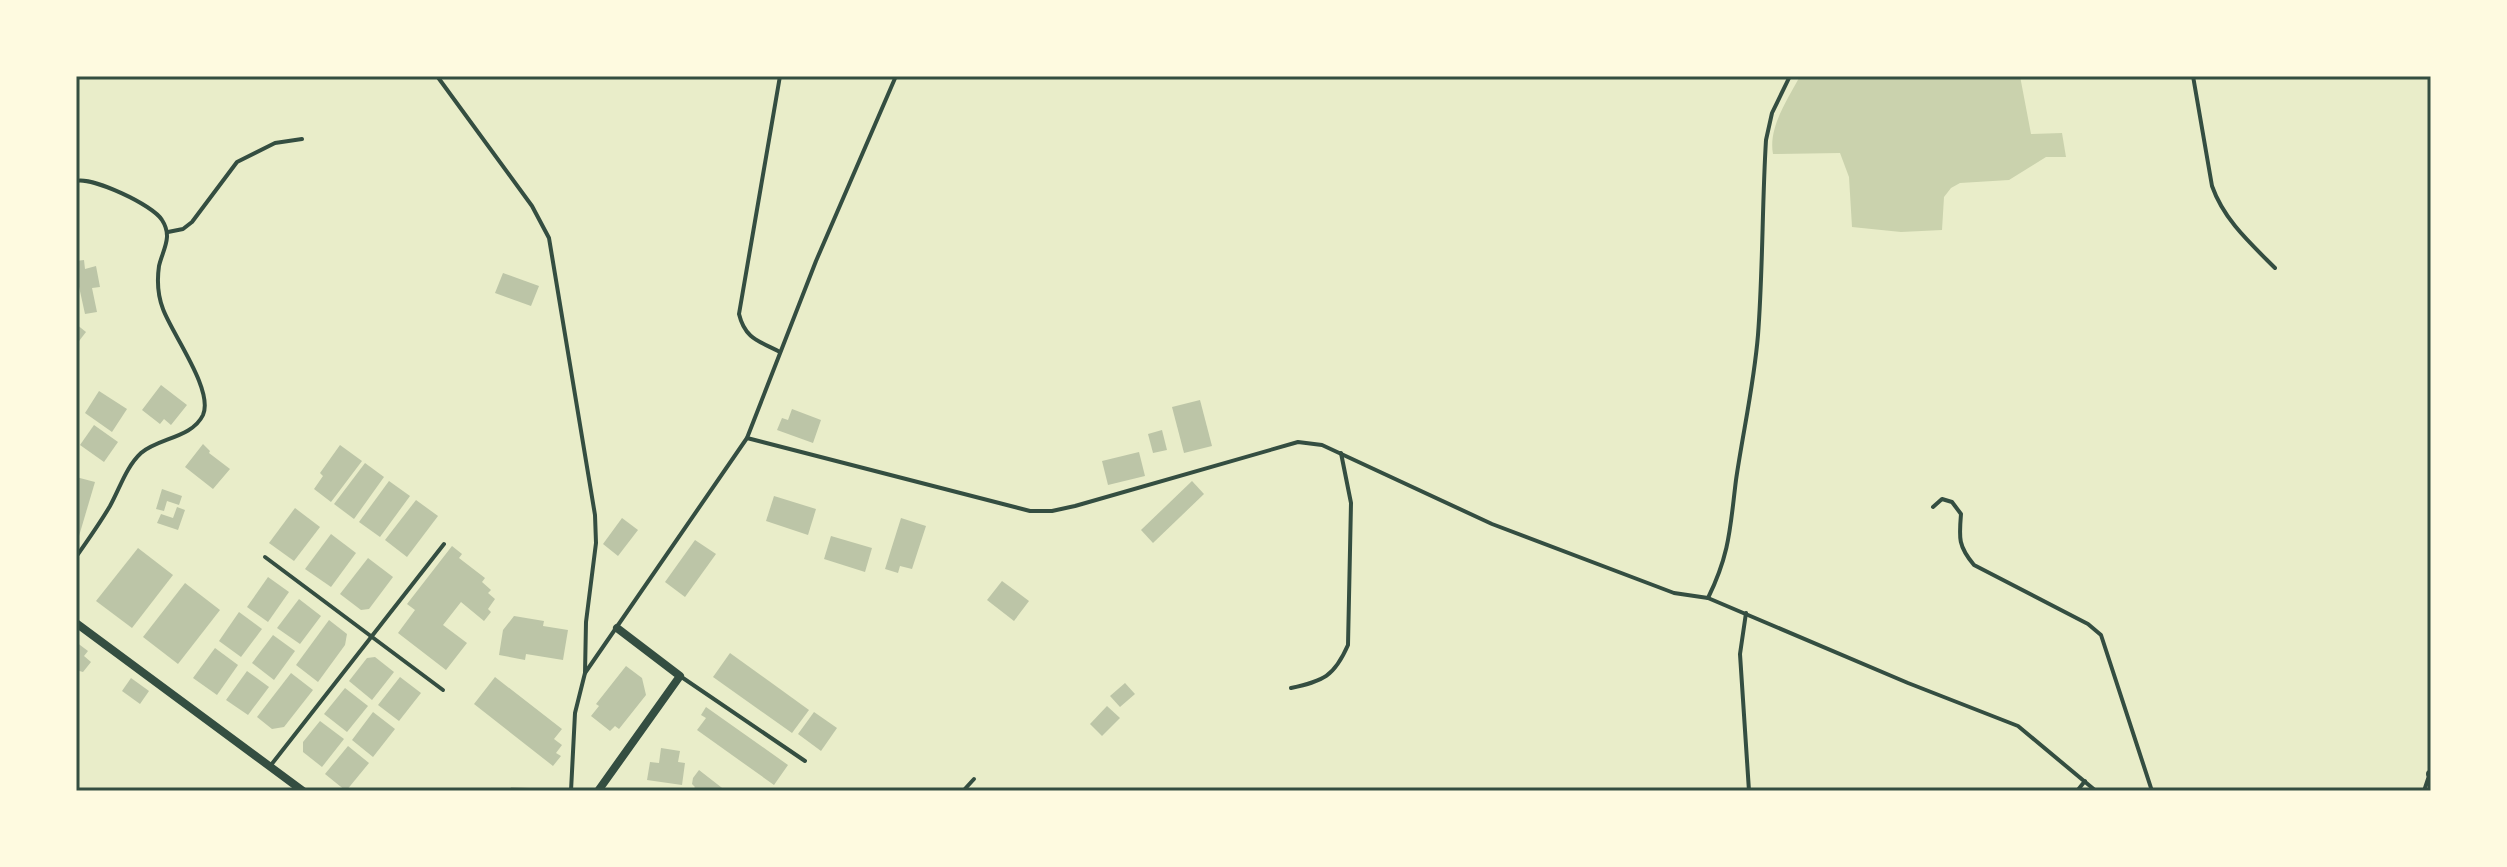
<svg xmlns="http://www.w3.org/2000/svg" width="2507" height="867" font-family="Poppins,sans-serif">
  <style>
    .green { fill: #cad2ad }
    .building { fill: #bcc5a7 }
    .lines { fill: none; stroke-linecap: round; stroke-linejoin: round }
    .service { stroke: #344e41; stroke-width: 4 }
    .minor { stroke: #344e41; stroke-width: 8 }
    .neatline { fill: none; stroke: #344e41; stroke-width: 3 }
  </style>
  <rect width="100%" height="100%" fill="#e9edc9"/>
  <!-- green -->
  <path class="green" d="M1800,76h220l11,58 31,-1 4,24h-20l-37,23 -49,3 -9,5 -7,9 -2,33 -41,2 -49,-5 -3,-50 -9,-24 -67,1c-5,-27 15,-55 27,-78z"/>
  <!-- building -->
  <g class="building">
    <polygon points="84,260 85,269 96,266 100,287 92,288 97,312 85,314 76,273 76,261"/>
    <polygon points="503,273 539,286 531,306 495,293"/>
    <polygon points="76,324 86,332 76,345"/>
    <polygon points="161,385 187,405 171,425 164,419 160,424 142,410"/>
    <polygon points="99,391 127,409 112,432 85,413"/>
    <polygon points="1200,400 1212,446 1184,453 1172,407"/>
    <polygon points="792,409 821,420 813,443 777,430 782,418 788,420"/>
    <polygon points="94,425 118,442 104,462 80,445"/>
    <polygon points="1162,430 1167,450 1153,453 1148,434"/>
    <polygon points="203,444 210,451 209,453 230,469 213,489 185,467"/>
    <polygon points="340,445 362,461 331,502 314,489 323,476 320,473"/>
    <polygon points="1139,452 1145,476 1108,485 1102,461"/>
    <polygon points="365,463 384,477 354,519 334,504"/>
    <polygon points="76,477 95,482 79,536 76,535"/>
    <polygon points="389,481 410,496 380,537 359,522"/>
    <polygon points="1192,481 1204,494 1153,543 1141,530"/>
    <polygon points="162,489 182,496 179,505 167,501 164,511 156,509"/>
    <polygon points="774,496 816,509 808,535 766,521"/>
    <polygon points="416,500 438,516 407,557 385,540"/>
    <polygon points="177,507 185,510 178,530 157,523 161,514 173,518"/>
    <polygon points="295,508 320,527 294,561 269,543"/>
    <polygon points="622,518 638,530 618,556 603,544"/>
    <polygon points="901,518 926,526 912,569 900,566 898,573 885,569"/>
    <polygon points="331,534 356,553 331,587 305,569"/>
    <polygon points="831,536 872,548 865,572 824,559"/>
    <polygon points="695,540 716,554 685,597 665,582"/>
    <polygon points="452,546 462,554 459,558 485,578 482,582 491,590 488,593 495,599 488,609 491,612 484,621 461,602 443,625 467,643 446,670 398,633 415,610 407,604"/>
    <polygon points="138,548 173,575 132,628 96,601"/>
    <polygon points="368,558 393,577 369,609 361,610 340,594"/>
    <polygon points="268,577 289,592 268,622 247,607"/>
    <polygon points="1002,581 1029,601 1014,621 987,600"/>
    <polygon points="185,583 220,610 178,664 143,637"/>
    <polygon points="299,599 321,616 300,644 277,628"/>
    <polygon points="239,612 262,629 241,657 219,641"/>
    <polygon points="514,616 544,621 543,626 568,630 563,660 526,654 525,660 499,655 503,630"/>
    <polygon points="329,620 347,634 345,645 318,682 296,665"/>
    <polygon points="273,635 295,651 274,680 252,663"/>
    <polygon points="76,642 88,651 84,656 91,662 83,672 76,670"/>
    <polygon points="215,648 238,665 217,695 193,678"/>
    <polygon points="730,653 809,710 792,733 713,677"/>
    <polygon points="375,657 394,672 372,700 349,681 367,658"/>
    <polygon points="626,666 642,678 646,695 619,729 615,726 610,731 591,716 599,706 596,704"/>
    <polygon points="247,671 269,687 248,715 226,700"/>
    <polygon points="291,673 313,690 284,727 272,729 257,717"/>
    <polygon points="400,677 421,693 399,721 378,705"/>
    <polygon points="495,677 562,729 554,739 562,745 556,753 561,756 553,766 474,704"/>
    <polygon points="131,678 149,691 140,704 122,691"/>
    <polygon points="1125,683 1135,694 1120,707 1110,696"/>
    <polygon points="345,688 368,706 347,732 324,714"/>
    <polygon points="1107,706 1120,718 1102,736 1090,724"/>
    <polygon points="706,707 788,765 774,785 697,730 706,718 701,715"/>
    <polygon points="373,712 395,729 373,757 352,740"/>
    <polygon points="814,712 837,728 821,751 798,734"/>
    <polygon points="320,721 344,739 322,767 303,752 303,742"/>
    <polygon points="348,746 369,763 346,791 325,774"/>
    <polygon points="661,748 680,751 678,762 685,763 682,785 647,780 650,762 659,763"/>
    <polygon points="699,770 726,791 692,791 695,787 692,784 693,778"/>
    <polygon points="511,787 547,789 547,791 510,791"/>
  </g>
  <g class="lines">
    <!-- service -->
    <g class="service">
      <polyline points="437,76 532,206 549,238 595,515 596,543 586,622 585,673"/>
      <path d="M780,76l-41,238c6,25 20,27 41,38"/>
      <path d="M2193,76l19,110c12,34 38,57 63,82"/>
      <path d="M76,181c17,-4 77,24 86,39 11,17 1,29 -3,46 -2,14 -1,30 4,43 9,25 51,81 40,106 -11,23 -45,23 -62,38 -15,14 -21,35 -31,53 -10,17 -22,34 -34,51"/>
      <polyline points="168,232 183,229 192,222 237,162 275,143 302,139"/>
      <polyline points="747,438 1030,511 1052,511 1075,506 1298,442 1322,445 1492,524 1674,593 1708,598 1908,683 2018,726 2096,791"/>
      <path d="M1933,507l9,-8 10,3 9,12c-2,24 -3,32 13,51l114,59 13,11 51,156"/>
      <polyline points="265,557 443,690"/>
      <path d="M1708,598c22,-45 22,-70 28,-118 7,-48 18,-96 22,-145 5,-65 4,-130 8,-195l6,-27 18,-37"/>
      <polyline points="1746,613 1740,654 1749,791"/>
      <polyline points="680,676 805,761"/>
      <path d="M1291,688c32,-7 43,-11 57,-43l3,-142 -10,-50"/>
      <polyline points="271,765 444,544"/>
      <polyline points="571,791 575,713 585,673 747,438 816,261 896,76"/>
      <polyline points="963,791 974,779"/>
      <polyline points="2077,791 2085,781"/>
      <polyline points="2424,791 2430,773"/>
    </g>
    <!-- minor -->
    <g class="minor">
      <polyline points="76,623 303,791"/>
      <polyline points="2430,774 2431,774"/>
      <polyline points="598,791 680,676 617,628"/>
    </g>
  </g>
  <!-- border -->
  <rect width="2507" height="867" fill="none" stroke="#fefae0" stroke-width="156"/>
  <rect x="78" y="78" width="2351" height="711" class="neatline"/>
</svg>
